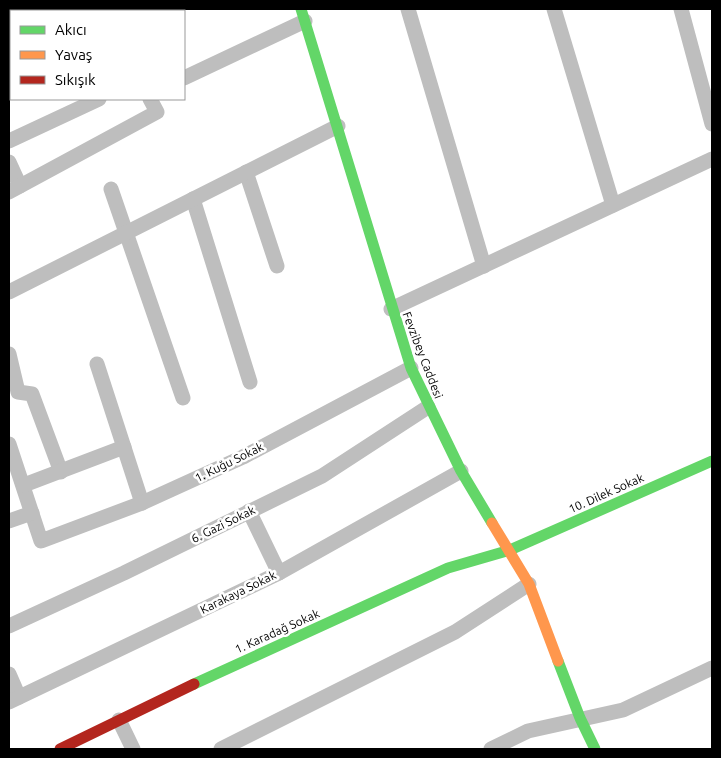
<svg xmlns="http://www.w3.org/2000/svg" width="721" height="758" font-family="Ubuntu,sans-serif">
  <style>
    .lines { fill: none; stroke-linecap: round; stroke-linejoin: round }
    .street { stroke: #bebebe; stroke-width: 15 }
    .fast { stroke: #63d668; stroke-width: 11 }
    .slow { stroke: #ff974d; stroke-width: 11 }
    .jam { stroke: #b3261e; stroke-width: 11 }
    .labels { text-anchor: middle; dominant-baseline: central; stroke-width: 5; stroke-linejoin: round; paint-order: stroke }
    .street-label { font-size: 12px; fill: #000; stroke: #fff }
  </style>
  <rect width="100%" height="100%" fill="#fff"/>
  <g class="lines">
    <!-- street -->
    <g class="street">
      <polyline points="408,9 484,266"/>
      <polyline points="554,9 613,205"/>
      <polyline points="681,9 712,124"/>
      <polyline points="184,78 305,21"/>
      <polyline points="9,87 10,89"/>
      <polyline points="9,141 99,99"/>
      <polyline points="9,162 20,186"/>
      <polyline points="246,172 277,266"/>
      <polyline points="111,189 183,398"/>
      <polyline points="9,192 157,112 150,99"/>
      <polyline points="193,199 250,382"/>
      <polyline points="9,292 338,126"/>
      <polyline points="391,309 712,159"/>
      <polyline points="9,354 18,392 32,394 61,472"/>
      <polyline points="97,364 142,503"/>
      <polyline points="9,444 41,541 142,503 243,457 411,368"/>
      <polyline points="24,485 124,447"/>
      <polyline points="249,511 279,573"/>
      <polyline points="9,521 32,513"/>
      <polyline points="9,626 124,573 322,476 428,407"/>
      <polyline points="9,674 19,697"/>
      <polyline points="9,702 279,573 461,471"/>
      <polyline points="119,720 133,749"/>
      <polyline points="221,749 455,632 529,584"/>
      <polyline points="491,749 528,731 623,710 712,668"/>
    </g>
    <!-- fast -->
    <g class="fast">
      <polyline points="301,9 411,368 461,471 492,523"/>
      <polyline points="558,661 580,718 595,749"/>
      <polyline points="194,684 448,568 510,550 712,461"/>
    </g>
    <!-- slow -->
    <polyline class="slow" points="492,523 529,584 558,661"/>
    <!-- jam -->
    <polyline class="jam" points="60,749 194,684"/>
  </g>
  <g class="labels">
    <!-- street labels -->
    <g class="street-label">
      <text transform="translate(423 355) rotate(69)">Fevzibey Caddesi</text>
      <text transform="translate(229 462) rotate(-26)">1. Kuğu Sokak</text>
      <text transform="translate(606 493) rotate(-24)">10. Dilek Sokak</text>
      <text transform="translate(223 524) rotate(-26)">6. Gazi Sokak</text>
      <text transform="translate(238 592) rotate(-26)">Karakaya Sokak</text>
      <text transform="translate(277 631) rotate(-24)">1. Karadağ Sokak</text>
    </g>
  </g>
  <!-- border -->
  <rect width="721" height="758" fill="none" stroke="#000000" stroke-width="20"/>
  <!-- legend -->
  <rect x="10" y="10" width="175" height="90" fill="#ffffff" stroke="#999999"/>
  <rect x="20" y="26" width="25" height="8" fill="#63d668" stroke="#999999"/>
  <text x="55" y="35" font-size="15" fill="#000000">Akıcı</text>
  <rect x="20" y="51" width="25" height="8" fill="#ff974d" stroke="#999999"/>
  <text x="55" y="60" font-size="15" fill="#000000">Yavaş</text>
  <rect x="20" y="76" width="25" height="8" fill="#b3261e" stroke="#999999"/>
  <text x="55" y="85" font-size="15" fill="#000000">Sıkışık</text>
</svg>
